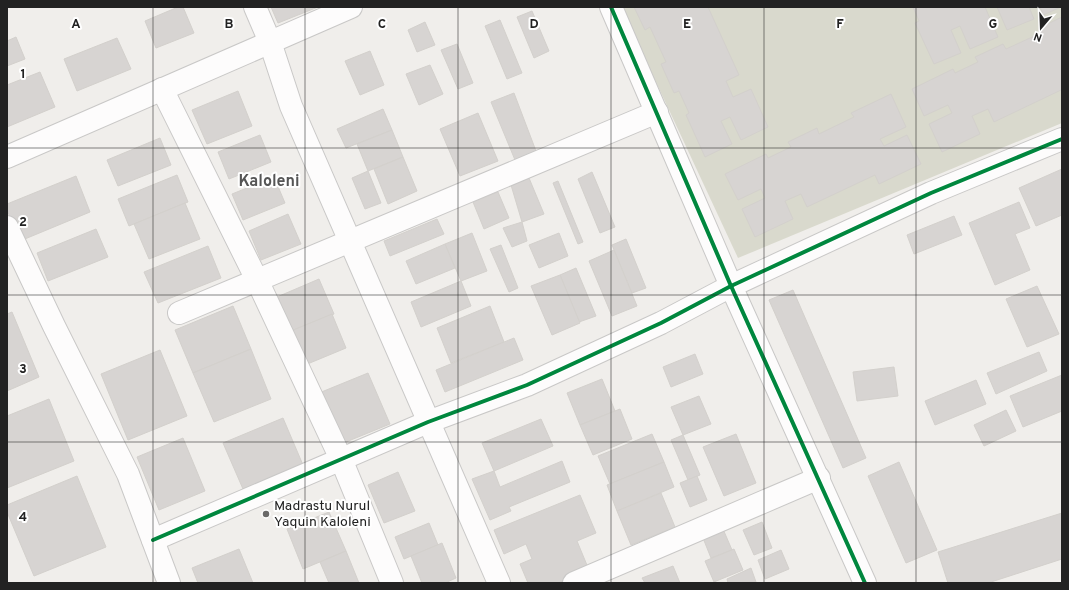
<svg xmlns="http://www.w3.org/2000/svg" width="1069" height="590" font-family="Overpass,sans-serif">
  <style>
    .construction { fill: #d9d9cd }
    .building { fill: #d7d4d2; stroke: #d3d0cc }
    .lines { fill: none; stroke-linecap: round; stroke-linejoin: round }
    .minor-casing { stroke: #c9c8c7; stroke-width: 24 }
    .minor { stroke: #fdfcfc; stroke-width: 22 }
    .cycleway-casing { stroke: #fff; stroke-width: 6 }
    .cycleway { stroke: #00873e; stroke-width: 4 }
    .grid { fill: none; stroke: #222; stroke-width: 1; stroke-opacity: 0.55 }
    .poi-dot { fill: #6a6968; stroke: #fff; stroke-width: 1.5 }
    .labels { text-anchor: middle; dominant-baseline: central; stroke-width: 4; stroke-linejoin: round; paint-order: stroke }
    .poi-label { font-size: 14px; fill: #222; stroke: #fff; text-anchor: start }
    .quarter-label { font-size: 16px; font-weight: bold; fill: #555; stroke: #fff }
    .grid-label { font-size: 13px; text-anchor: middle; font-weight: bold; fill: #222; stroke: #fff; stroke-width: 4; stroke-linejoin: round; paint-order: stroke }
  </style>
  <rect width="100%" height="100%" fill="#f0eeeb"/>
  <!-- construction -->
  <polygon class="construction" points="621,7 1062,7 1062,123 738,258"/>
  <!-- building -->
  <g class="building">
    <polygon points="178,7 183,7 194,33 156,48 145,21"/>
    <polygon points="271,7 318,7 278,23"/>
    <polygon points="634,7 709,7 708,7 739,75 726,81 733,97 751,89 768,127 741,140 730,117 721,121 732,144 705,157 686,115 689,113 679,91 674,93 661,64 666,62 650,27 645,30"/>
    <polygon points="913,7 985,7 998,37 970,49 960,26 951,30 961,53 934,64 915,23 919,21"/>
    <polygon points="997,7 1029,7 1034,19 1007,30"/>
    <polygon points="1040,7 1061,7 1043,15"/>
    <polygon points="532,11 549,51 534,58 517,17"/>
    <polygon points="1062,17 1062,91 1061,90 994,122 988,109 972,116 980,134 942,152 929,124 952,113 948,105 924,116 912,89 953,69 955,73 978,62 975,57 1003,44 1006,49 1041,33 1039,28"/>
    <polygon points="500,20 522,73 507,79 485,26"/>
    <polygon points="425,22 435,45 417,52 408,30"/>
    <polygon points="16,37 25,59 7,66 7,41"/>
    <polygon points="117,38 131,69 77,91 64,59"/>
    <polygon points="457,44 473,83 458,89 441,50"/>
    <polygon points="370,51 384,85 360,95 345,61"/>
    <polygon points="430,65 443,94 419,105 406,74"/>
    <polygon points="40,72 55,107 7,127 7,85"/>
    <polygon points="238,91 252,126 207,144 192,110"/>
    <polygon points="514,93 536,151 515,160 491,102"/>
    <polygon points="891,94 906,127 880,139 884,146 907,135 921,164 879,184 875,175 807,207 801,194 785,201 793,219 755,237 742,209 765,198 761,189 738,200 725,174 766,154 768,158 791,147 788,142 817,128 819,134 854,117 851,113"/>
    <polygon points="383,109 392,130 346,148 337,129"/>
    <polygon points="478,113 498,161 460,176 440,129"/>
    <polygon points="392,130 403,157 368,171 357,144"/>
    <polygon points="260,135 271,162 229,179 218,152"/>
    <polygon points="160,138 171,165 118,186 107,160"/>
    <polygon points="403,157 417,191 388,204 374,169"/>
    <polygon points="1062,169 1062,215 1036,226 1019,188"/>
    <polygon points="368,171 381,203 365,209 352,178"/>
    <polygon points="592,172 615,227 600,233 578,179"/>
    <polygon points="177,175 188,202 129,226 118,199"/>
    <polygon points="76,176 90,212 20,241 7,210 7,204"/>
    <polygon points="274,177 285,203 243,220 232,194"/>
    <polygon points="529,178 544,214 522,222 511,185"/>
    <polygon points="558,181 583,242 578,244 553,183"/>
    <polygon points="498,192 509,218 484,229 473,202"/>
    <polygon points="1019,202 1030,228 1015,234 1030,270 995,285 969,223"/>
    <polygon points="185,203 200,239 149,259 134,224"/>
    <polygon points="288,214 301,244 261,260 249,231"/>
    <polygon points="954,216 962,235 914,254 907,235"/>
    <polygon points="437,219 444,234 390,256 384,241"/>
    <polygon points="522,222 527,241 512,247 503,228"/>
    <polygon points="96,229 108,257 48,281 37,253"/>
    <polygon points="472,233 487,271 461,281 445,244"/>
    <polygon points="559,233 568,256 539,268 529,245"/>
    <polygon points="626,239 646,288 632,293 612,245"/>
    <polygon points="445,244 455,268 416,284 406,261"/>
    <polygon points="501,245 518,288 509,292 490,249"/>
    <polygon points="208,246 221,278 158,303 144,272"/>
    <polygon points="614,250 637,306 612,316 589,261"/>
    <polygon points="576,268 596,316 579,322 560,275"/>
    <polygon points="560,275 580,323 552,335 531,286"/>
    <polygon points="319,279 334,314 291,331 277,297"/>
    <polygon points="461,281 471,306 421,327 411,302"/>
    <polygon points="1037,286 1059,334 1027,347 1006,299"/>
    <polygon points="793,290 866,458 843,468 769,300"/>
    <polygon points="233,306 251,349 193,373 175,330"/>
    <polygon points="490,306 504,342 451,363 437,328"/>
    <polygon points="12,312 39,377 7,391 7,314"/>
    <polygon points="332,314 346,348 305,365 291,331"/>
    <polygon points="514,338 523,360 445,392 436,370"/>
    <polygon points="251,349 271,399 214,422 193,373"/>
    <polygon points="160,350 187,416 128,440 101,374"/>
    <polygon points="1039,352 1047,371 996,394 987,373"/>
    <polygon points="695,354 703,374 671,387 663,367"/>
    <polygon points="894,367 898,396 857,401 853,372"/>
    <polygon points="368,373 390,424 341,444 319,393"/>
    <polygon points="1062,375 1062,411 1023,427 1010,396"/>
    <polygon points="602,379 615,411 580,425 567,393"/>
    <polygon points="976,380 986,404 935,425 925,401"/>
    <polygon points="699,396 711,424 683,435 671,407"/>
    <polygon points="49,399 74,461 7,488 7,416"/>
    <polygon points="620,409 632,439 593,455 580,425"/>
    <polygon points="1006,410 1016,431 984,446 974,425"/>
    <polygon points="283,418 303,465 243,489 223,443"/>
    <polygon points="541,419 553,446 494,471 482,443"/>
    <polygon points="652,434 664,462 610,484 598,456"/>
    <polygon points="736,434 756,483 724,496 703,447"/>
    <polygon points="683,435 700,475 688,480 671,440"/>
    <polygon points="183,438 205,491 159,510 137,457"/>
    <polygon points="562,461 570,482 509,507 511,511 490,520 472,479 494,471 500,487"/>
    <polygon points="664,462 674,487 617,511 607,485"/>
    <polygon points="899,462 937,550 906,563 868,476"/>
    <polygon points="398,472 415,511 384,523 368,485"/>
    <polygon points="77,476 106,547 34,576 7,512 7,505"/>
    <polygon points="697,476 707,500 690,507 680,483"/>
    <polygon points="661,493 675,527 631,545 617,511"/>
    <polygon points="580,495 596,533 577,541 589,570 558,583 528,583 520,564 532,559 526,544 504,554 494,530"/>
    <polygon points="329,512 346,551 303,569 287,529"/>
    <polygon points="1062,513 1062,559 988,583 948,583 938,552"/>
    <polygon points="762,522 772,548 754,555 743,530"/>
    <polygon points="429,523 438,545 404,559 395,537"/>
    <polygon points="723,529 732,550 711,558 703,538"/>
    <polygon points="442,543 456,578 445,583 422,583 411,556"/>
    <polygon points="239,549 253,583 198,583 192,568"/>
    <polygon points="734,549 743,570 714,582 705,561"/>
    <polygon points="781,550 789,569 765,579 758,560"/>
    <polygon points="346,551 359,583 329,583 320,562"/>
    <polygon points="673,566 680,583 645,583 642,578"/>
    <polygon points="751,568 756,582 728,583 727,579"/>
  </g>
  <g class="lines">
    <!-- minor casing -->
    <g class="minor-casing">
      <g id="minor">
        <polyline points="255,7 270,42 291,106 499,583"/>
        <polyline points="611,7 731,286 865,583"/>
        <polyline points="162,89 257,280 341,459 392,583"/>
        <polyline points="7,157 351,7"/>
        <polyline points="7,227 54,326 128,474 169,583"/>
        <polyline points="179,313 657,112"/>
        <polyline points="153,540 428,422 527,385 661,323 731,286 931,193 1062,139"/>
        <polyline points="574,583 819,478"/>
      </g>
    </g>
    <!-- minor -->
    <use href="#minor" class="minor"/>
    <!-- cycleway casing -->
    <g class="cycleway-casing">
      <g id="cycleway">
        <polyline points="611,7 731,286 865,583"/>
        <polyline points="153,540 428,422 527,385 661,323 731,286 931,193 1062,139"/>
      </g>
    </g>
    <!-- cycleway -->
    <use href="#cycleway" class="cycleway"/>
  </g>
  <!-- grid -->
  <path class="grid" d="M153,7v576M305,7v576M458,7v576M611,7v576M764,7v576M916,7v576M7,148h1055M7,295h1055M7,442h1055"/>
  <!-- markers -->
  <circle class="poi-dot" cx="266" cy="514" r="4"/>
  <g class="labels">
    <!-- poi labels -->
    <g class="poi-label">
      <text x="274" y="506">Madrastu Nurul<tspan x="274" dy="16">Yaquin Kaloleni</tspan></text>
    </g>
    <!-- quarter labels -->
    <g class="quarter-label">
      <text x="269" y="182">Kaloleni</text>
    </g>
  </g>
  <g class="grid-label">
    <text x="76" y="28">A</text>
    <text x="229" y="28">B</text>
    <text x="382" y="28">C</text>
    <text x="534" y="28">D</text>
    <text x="687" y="28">E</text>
    <text x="840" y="28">F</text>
    <text x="993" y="28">G</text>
    <text x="23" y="78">1</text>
    <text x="23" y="226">2</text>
    <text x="23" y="373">3</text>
    <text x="23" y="521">4</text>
  </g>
  <!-- border -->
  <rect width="1069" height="590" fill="none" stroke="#222222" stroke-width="16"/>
  <!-- north arrow -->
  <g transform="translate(1041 28) rotate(199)" stroke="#ffffff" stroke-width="3" paint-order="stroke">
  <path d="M0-3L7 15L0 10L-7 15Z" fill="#222222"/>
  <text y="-6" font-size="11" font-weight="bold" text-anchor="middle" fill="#222222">N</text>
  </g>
</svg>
